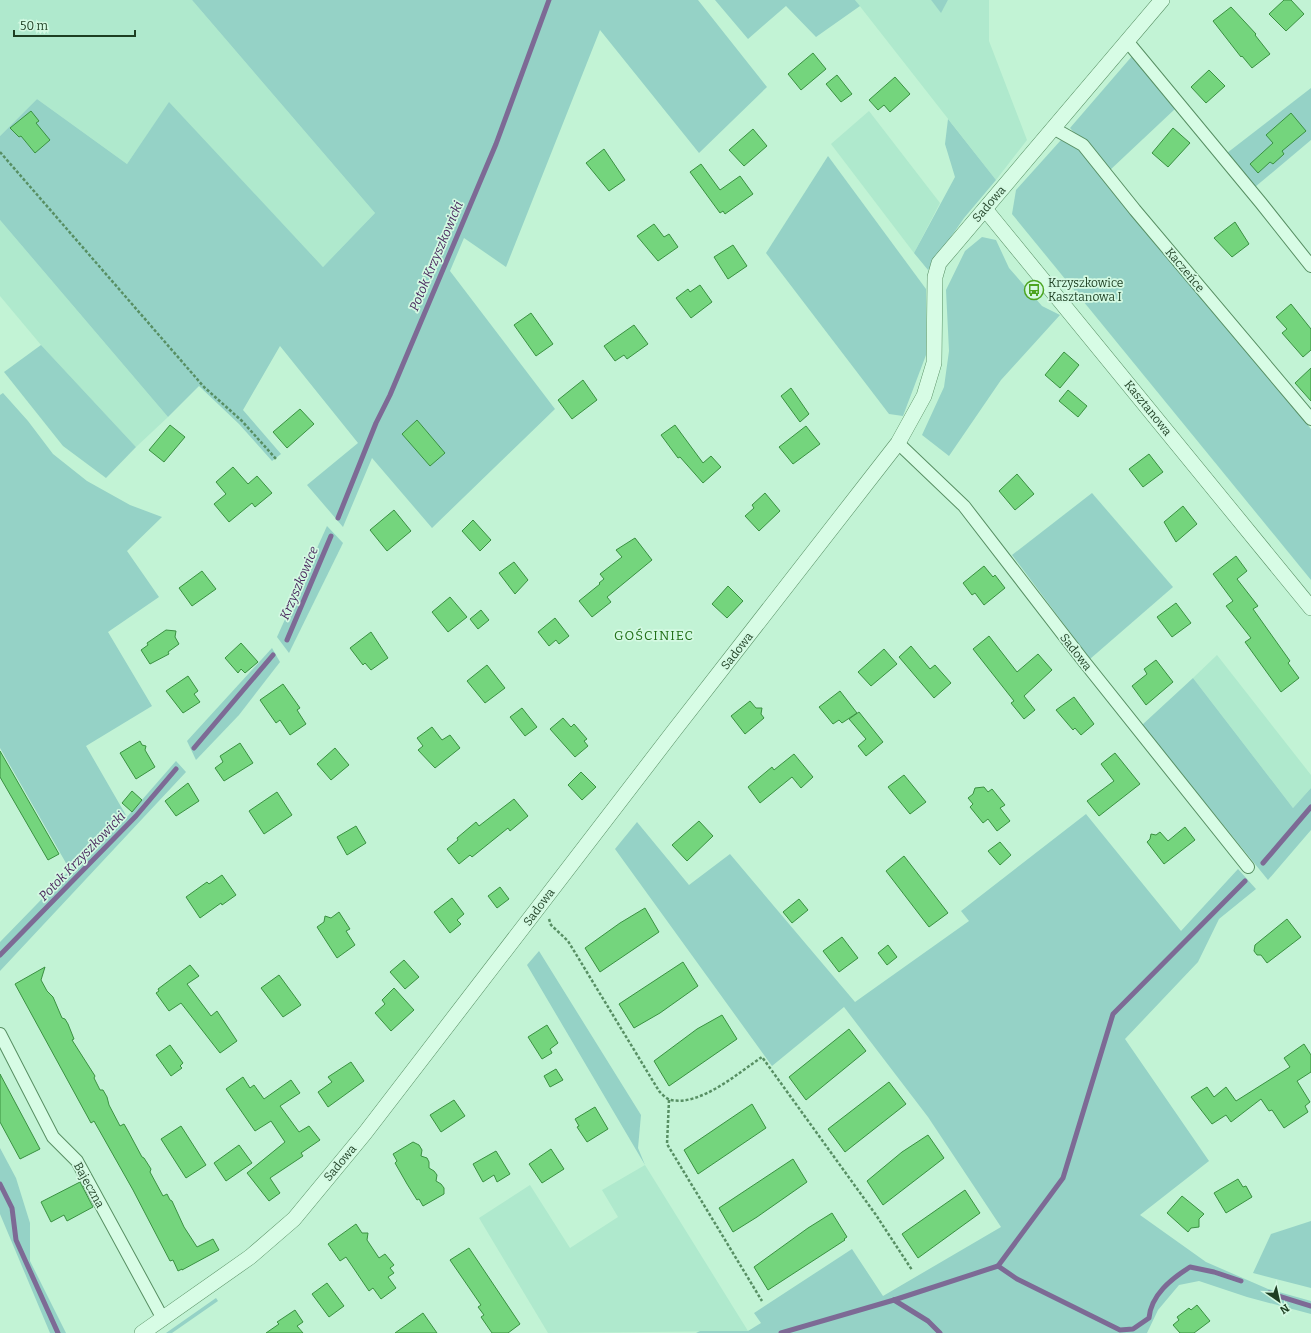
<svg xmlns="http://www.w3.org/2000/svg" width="1311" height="1333" font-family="Bitter,serif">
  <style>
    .farmland { fill: #afe9cd }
    .green { fill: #95d2c6 }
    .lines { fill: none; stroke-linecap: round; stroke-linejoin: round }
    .stream { stroke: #7d6a95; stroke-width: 5 }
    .building { fill: #74d57d; stroke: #3a9141 }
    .minor-casing { stroke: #578f63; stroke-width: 14 }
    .tertiary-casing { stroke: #578f63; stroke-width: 16 }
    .path { stroke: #578f63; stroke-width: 2.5; stroke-dasharray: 3 2; stroke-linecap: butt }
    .minor { stroke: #d7fce5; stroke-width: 12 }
    .tertiary { stroke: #d7fce5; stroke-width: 15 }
    .labels { text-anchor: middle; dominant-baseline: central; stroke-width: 3.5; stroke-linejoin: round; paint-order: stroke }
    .street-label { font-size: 12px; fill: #1d3e22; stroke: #d3f9e2 }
    .poi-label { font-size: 12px; fill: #1d3e22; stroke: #d3f9e2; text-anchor: start }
    .water-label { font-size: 13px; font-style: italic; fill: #4b2a5f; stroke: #d3f9e2 }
    .neighbourhood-label { font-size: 13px; letter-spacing: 1px; fill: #216f17; stroke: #d3f9e2 }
  </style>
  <rect width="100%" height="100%" fill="#c2f3d5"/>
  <!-- farmland -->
  <g class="farmland">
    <polygon points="0,0 192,0 375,213 323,267 169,103 127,164 37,99 0,136"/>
    <polygon points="855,0 931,0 941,12 948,0 989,0 989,41 1027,140 996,180"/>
    <polygon points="869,111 940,203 914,253 831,144"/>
    <polygon points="0,220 168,417 136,447 41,345 0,296"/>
    <polygon points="1217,655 1311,775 1311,788 1293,808 1193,678"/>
    <polygon points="645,1165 748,1331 548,1333 479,1218 530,1185 570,1248 618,1217 602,1190"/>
  </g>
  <!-- green -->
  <g class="green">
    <polygon points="192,0 698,0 767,87 699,153 600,30 506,267 464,238 450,271 555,409 432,528 372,458 343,527 307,485 358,443 280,346 243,410 281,454 272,461 239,424 199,386 168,417 0,220 0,136 37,99 127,164 169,102 323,267 375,213"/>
    <polygon points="715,0 855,0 860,6 816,37 786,6 748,39"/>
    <polygon points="931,0 948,0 941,13"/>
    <polygon points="1133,55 1176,108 1109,171 1070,128"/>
    <polygon points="1311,88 1311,140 1255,187 1227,153"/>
    <polygon points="948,119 996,180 964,218 928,270 914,253 955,177 945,144"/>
    <polygon points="1061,140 1080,150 1311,429 1311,580 1012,214 1016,190"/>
    <polygon points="828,156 926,289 926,355 903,416 889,414 766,253"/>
    <polygon points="982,237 996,240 1009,268 1042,306 1060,315 1001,380 949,456 922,435 944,387 949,351 946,290 965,251"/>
    <polygon points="41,345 136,447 106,478 63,446 4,372"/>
    <polygon points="3,393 28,421 53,454 87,481 130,505 162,517 127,551 159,597 108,632 152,706 86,746 127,817 176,761 186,772 0,971 0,942 70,870 0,748 0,395"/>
    <polygon points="1092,493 1173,587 1090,659 1012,555"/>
    <polygon points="327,526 343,543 289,653 277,637"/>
    <polygon points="272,648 280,662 239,715 196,760 187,741"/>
    <polygon points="1193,678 1293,808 1311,788 1311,830 1268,880 1142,725"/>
    <polygon points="1086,814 1181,931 1238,869 1256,889 1219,919 1198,962 1125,1039 1209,1161 1140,1215 1206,1262 1268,1289 1311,1301 1311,1314 1247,1297 1199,1281 1179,1285 1158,1310 1147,1333 696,1333 700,1331 748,1331 761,1323 754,1313 852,1249 883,1296 1001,1227 928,1117 844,1007 772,1066 615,849 637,822 689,885 730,854 855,1002 969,921 961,911"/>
    <polygon points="539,951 641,1115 638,1148 645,1165 527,965"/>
    <polygon points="0,1148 16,1178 30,1223 30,1261 66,1333 50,1333 0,1214"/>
    <polygon points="1311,1221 1311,1288 1253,1273 1271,1234"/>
    <polygon points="216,1298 218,1301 172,1333 166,1333"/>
  </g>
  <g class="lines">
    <!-- stream -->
    <g class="stream">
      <polyline points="338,518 376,423 390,395 496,144 549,0"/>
      <polyline points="287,640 331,536"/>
      <polyline points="194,748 273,655"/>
      <polyline points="1263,863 1311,807"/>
      <polyline points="0,955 136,816 176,769"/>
      <polyline points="0,1184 12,1208 16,1240 58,1333"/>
      <path d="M998,1266l19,13 103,51 13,-1 16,-11c2,-23 22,-39 41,-51l24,5 27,9"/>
      <polyline points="1269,1293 1311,1306"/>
      <polyline points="894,1300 928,1321 940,1333"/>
      <polyline points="781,1333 894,1300 998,1266 1063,1178 1113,1014 1245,881"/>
    </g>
  </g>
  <!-- building -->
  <g class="building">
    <polygon points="1284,0 1291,0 1304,14 1286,31 1269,14"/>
    <polygon points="1231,7 1256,34 1255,35 1270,54 1252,68 1242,56 1241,57 1213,21"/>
    <polygon points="813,53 826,69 801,90 788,74"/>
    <polygon points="1209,70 1225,86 1206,103 1191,87"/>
    <polygon points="837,75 852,94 841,102 826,84"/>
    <polygon points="895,77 910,94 890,112 884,105 878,110 869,100"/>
    <polygon points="31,111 39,121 36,123 50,140 35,153 21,136 19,137 10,128"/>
    <polygon points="1291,113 1306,131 1282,151 1284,154 1273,164 1270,162 1258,173 1250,164 1273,143 1266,135"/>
    <polygon points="1173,128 1190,143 1168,167 1152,153"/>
    <polygon points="753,129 767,146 744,166 729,150"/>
    <polygon points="604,149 625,180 609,191 586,163"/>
    <polygon points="701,164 720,190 740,176 753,194 725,214 723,211 720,213 690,172"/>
    <polygon points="1235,222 1249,244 1232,257 1214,238"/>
    <polygon points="654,224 664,237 669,234 678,247 658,261 637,236"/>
    <polygon points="733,245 747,266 728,279 714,257"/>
    <polygon points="700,285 712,302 691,318 676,298 688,289 690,292"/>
    <polygon points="1291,304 1311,329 1311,350 1303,357 1282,333 1287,329 1276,317"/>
    <polygon points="531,313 553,344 536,356 514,325"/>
    <polygon points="634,325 648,344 627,359 624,355 615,361 604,346"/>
    <polygon points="1064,352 1079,365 1060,388 1045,375"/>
    <polygon points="1311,368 1311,401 1295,383"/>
    <polygon points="583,380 597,400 572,419 558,400"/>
    <polygon points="791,388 809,414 800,422 781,396"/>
    <polygon points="1068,390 1087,406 1078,417 1059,401"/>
    <polygon points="300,409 314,424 287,448 273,432"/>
    <polygon points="417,420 445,453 430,466 402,434"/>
    <polygon points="170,425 185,437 164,462 149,450"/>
    <polygon points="675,425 703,463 711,456 721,467 703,483 680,457 678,458 661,435"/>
    <polygon points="806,426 820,444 793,464 779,447"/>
    <polygon points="1149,454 1163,472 1143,487 1129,469"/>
    <polygon points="233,467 248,484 257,476 272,493 255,507 252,503 229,522 214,504 226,494 216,482"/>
    <polygon points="1017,474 1034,494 1015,510 999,491"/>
    <polygon points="765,493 780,511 759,531 745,516 754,508 752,505"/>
    <polygon points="1183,506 1197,524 1176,542 1164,522"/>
    <polygon points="394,510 411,531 387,551 370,530"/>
    <polygon points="473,520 491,540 480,551 462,531"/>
    <polygon points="635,538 652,560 607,597 611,602 592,617 579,601 600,584 599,583 604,579 600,574 622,557 616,550"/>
    <polygon points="1236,556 1247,571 1237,579 1258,606 1253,609 1290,661 1288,663 1299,678 1281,692 1245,642 1251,638 1226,606 1233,601 1213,574"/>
    <polygon points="514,562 528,580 515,594 499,573"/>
    <polygon points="984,566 993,577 995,575 1005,588 984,605 975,593 972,595 963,583"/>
    <polygon points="202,571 216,589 192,606 179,588"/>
    <polygon points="728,586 743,601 727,618 712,604"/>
    <polygon points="450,597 467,617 448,632 432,612"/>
    <polygon points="1176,603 1191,623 1172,637 1157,617"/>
    <polygon points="481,610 489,620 478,629 470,619"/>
    <polygon points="555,618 569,636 559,644 556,640 549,646 538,632"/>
    <polygon points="166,630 176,631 175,637 179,644 168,652 169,654 150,664 141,650 148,645 147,643"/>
    <polygon points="371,632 388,658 371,670 365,663 363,665 350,648"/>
    <polygon points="989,636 1017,672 1038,654 1052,670 1024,696 1035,710 1024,719 1011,703 1014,701 973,649"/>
    <polygon points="241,643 258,662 245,673 241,669 238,673 225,658"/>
    <polygon points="911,646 930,669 935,665 951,683 934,698 899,657"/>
    <polygon points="884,649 897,664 871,686 858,672"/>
    <polygon points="1156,660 1173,682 1146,705 1132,686 1147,674 1144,669"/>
    <polygon points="487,665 505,688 485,703 467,681"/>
    <polygon points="188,676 198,691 194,694 200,702 183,713 166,691"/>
    <polygon points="283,684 300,708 297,710 306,724 290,735 280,720 276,723 260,700"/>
    <polygon points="840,691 857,713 842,723 839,720 833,724 819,707"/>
    <polygon points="1074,697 1094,724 1081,735 1075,728 1073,730 1056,710"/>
    <polygon points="750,701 756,708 762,708 761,714 764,718 745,734 731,716"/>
    <polygon points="522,708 537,727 525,736 510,717"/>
    <polygon points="859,712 883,742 866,756 858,746 866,739 849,719"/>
    <polygon points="563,718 571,727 574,724 587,739 584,741 588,746 575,757 550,729"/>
    <polygon points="432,727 442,740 450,735 460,748 435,768 418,750 423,746 417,738"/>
    <polygon points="140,741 142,745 146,746 145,750 155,767 136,779 120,753"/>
    <polygon points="240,743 253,763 224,781 215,768 223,762 220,756"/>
    <polygon points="335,748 349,765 331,780 317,764"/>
    <polygon points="0,751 59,854 48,860 0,777"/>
    <polygon points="1115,753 1140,784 1099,816 1087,801 1114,781 1101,764"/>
    <polygon points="794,754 813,777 801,788 792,777 760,803 748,787 772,767 774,770"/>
    <polygon points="581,772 596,787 582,800 568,785"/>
    <polygon points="904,775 926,802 910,814 888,787"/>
    <polygon points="188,783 199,801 176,816 165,801"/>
    <polygon points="984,787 988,792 992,789 1005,805 1000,808 1010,821 997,831 988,819 983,823 970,807 973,804 968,798 973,794 975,788"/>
    <polygon points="132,791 142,800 132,812 122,803"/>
    <polygon points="277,792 292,815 264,834 249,811"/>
    <polygon points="514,799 528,816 510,831 508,828 472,857 470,855 459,864 447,849 458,840 457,838 476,822 479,826"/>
    <polygon points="699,821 713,836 687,861 672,845"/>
    <polygon points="356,826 366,843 347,855 337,837"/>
    <polygon points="1185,827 1195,840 1164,864 1147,842 1150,839 1151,834 1156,835 1160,832 1168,841"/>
    <polygon points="1000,842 1011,855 1000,865 988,851"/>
    <polygon points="904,856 948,913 929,927 886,871"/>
    <polygon points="222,875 236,895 222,905 221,903 200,918 186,897 207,882 209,884"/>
    <polygon points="500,887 509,899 497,908 488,896"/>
    <polygon points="452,898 464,914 457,920 461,924 450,933 434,912"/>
    <polygon points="799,899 808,910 792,923 783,912"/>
    <polygon points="645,908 659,932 600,972 585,948 620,923"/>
    <polygon points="339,912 350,929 346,931 355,945 337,958 317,927 324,922 325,916 331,918"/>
    <polygon points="1287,919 1301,937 1267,963 1261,955 1257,955 1254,951 1255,945"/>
    <polygon points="842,937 858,958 839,972 823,951"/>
    <polygon points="888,945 897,957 887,965 878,953"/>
    <polygon points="404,960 419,977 405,989 390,972"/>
    <polygon points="683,962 698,986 660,1013 634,1028 619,1004"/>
    <polygon points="190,965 199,976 187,984 211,1016 217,1011 237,1041 220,1053 181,1003 169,1011 156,993 159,991 158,989"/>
    <polygon points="45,967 41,980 47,991 53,997 62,1018 65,1019 68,1024 74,1039 72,1040 95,1076 94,1078 100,1090 103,1090 107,1097 109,1105 120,1126 124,1124 128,1131 142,1157 144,1158 151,1169 150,1172 163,1196 167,1194 170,1200 172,1201 184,1227 197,1247 213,1239 219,1250 182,1270 182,1269 178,1271 173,1260 170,1261 133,1190 94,1121 91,1123 15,984"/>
    <polygon points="279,975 301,1005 283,1017 261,988"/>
    <polygon points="394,988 414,1010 391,1031 375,1013 385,1004 382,1000"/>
    <polygon points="722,1015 737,1039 669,1086 654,1061 697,1029"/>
    <polygon points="547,1025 558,1043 550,1049 552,1053 542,1059 528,1037"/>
    <polygon points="849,1029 866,1051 806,1100 789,1077"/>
    <polygon points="1304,1044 1311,1055 1311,1072 1297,1081 1310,1102 1305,1106 1308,1112 1284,1128 1272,1110 1269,1111 1261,1099 1231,1122 1226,1115 1212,1124 1191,1097 1207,1087 1214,1097 1226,1087 1236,1101 1290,1067 1284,1058"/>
    <polygon points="170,1045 183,1063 180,1066 182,1068 171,1076 156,1055"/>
    <polygon points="351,1062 364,1081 328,1107 318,1092 332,1082 328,1077"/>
    <polygon points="556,1069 563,1080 550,1087 544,1076"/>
    <polygon points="0,1074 40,1149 20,1159 0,1122"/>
    <polygon points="243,1077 250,1088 254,1085 264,1099 291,1080 300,1093 280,1106 299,1132 309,1126 320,1140 301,1153 303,1156 270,1178 280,1193 269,1201 247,1173 285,1142 271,1121 255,1131 226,1089"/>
    <polygon points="889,1082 906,1104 845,1152 828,1129"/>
    <polygon points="454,1100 465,1116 441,1132 430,1115"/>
    <polygon points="752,1104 766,1128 698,1174 684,1150"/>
    <polygon points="595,1107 608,1129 587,1142 577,1127 579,1126 575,1119"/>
    <polygon points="181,1126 206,1165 186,1178 161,1139"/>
    <polygon points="928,1135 944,1158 883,1205 867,1181 902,1152"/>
    <polygon points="413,1142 419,1145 422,1150 421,1156 427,1158 429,1162 429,1168 434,1171 437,1175 436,1181 441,1184 444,1188 444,1194 423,1206 419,1199 417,1200 407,1184 395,1163 397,1161 393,1154"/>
    <polygon points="239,1145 252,1163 226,1181 214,1163"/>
    <polygon points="551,1149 564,1169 542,1183 529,1164"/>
    <polygon points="496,1151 510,1174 497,1182 494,1175 483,1182 473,1164"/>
    <polygon points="793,1159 807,1182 757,1217 733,1232 719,1208"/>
    <polygon points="1238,1179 1243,1187 1246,1186 1252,1197 1226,1213 1214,1193"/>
    <polygon points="80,1182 93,1207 67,1221 64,1215 51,1222 41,1202"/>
    <polygon points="965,1190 980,1213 918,1258 902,1234"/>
    <polygon points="1182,1196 1204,1214 1199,1219 1199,1227 1191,1228 1188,1232 1167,1213"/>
    <polygon points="832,1213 847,1237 844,1239 845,1240 768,1290 754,1267 808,1228"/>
    <polygon points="356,1224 362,1233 368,1233 367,1240 379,1258 385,1254 394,1265 390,1268 394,1273 388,1277 396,1288 381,1299 373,1288 369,1291 346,1257 340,1261 328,1244"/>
    <polygon points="469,1248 520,1324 508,1333 492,1333 481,1317 484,1315 478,1307 481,1305 450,1260"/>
    <polygon points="327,1283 344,1306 329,1317 312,1294"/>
    <polygon points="1197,1305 1210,1321 1194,1333 1180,1333 1173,1325 1179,1320 1177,1317 1189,1308 1191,1310"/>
    <polygon points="295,1310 303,1322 297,1326 303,1333 266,1333 279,1324 277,1322"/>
    <polygon points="423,1313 437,1333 395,1333"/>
  </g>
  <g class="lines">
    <!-- minor casing -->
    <g class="minor-casing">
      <g id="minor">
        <polyline points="1127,41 1261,203 1311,266"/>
        <polyline points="1053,128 1083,145 1135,210 1311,419"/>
        <polyline points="898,443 964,506 1082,659 1248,867"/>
        <polyline points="0,1034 53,1137 77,1161 163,1319"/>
      </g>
    </g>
    <!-- tertiary casing -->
    <g class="tertiary-casing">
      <g id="tertiary">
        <polyline points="985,209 1311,608"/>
        <polyline points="142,1333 250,1257 294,1219 365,1133 673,732 898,443 924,396 934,363 935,277 939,263 1162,0"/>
      </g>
    </g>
    <!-- path -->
    <g class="path">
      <polyline points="0,152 204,387 242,421 277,460"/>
      <path d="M549,919l2,6 17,16 91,150c3,3 7,8 12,9 30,6 67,-27 91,-43l114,158 36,55"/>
      <polyline points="669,1100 667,1144 762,1301"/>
    </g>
    <!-- minor -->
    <use href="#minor" class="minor"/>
    <!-- tertiary -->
    <use href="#tertiary" class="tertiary"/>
  </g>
  <!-- icons -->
  <defs>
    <g id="bus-ring" transform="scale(1)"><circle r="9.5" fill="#d3f9e2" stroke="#4ca520" stroke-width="1.5"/><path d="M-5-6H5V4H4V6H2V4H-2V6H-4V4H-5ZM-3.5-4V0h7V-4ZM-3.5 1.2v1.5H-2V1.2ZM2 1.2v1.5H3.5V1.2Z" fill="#4ca520"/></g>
  </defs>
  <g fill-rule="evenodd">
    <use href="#bus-ring" x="1034" y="290"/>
  </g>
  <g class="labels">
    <!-- street labels -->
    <g class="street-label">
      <text transform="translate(989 204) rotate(-49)">Sadowa</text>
      <text transform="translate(1185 270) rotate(50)">Kaczeńce</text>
      <text transform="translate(1148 408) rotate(51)">Kasztanowa</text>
      <text transform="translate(737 651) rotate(-52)">Sadowa</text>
      <text transform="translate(1076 652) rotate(52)">Sadowa</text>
      <text transform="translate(539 907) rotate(-53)">Sadowa</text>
      <text transform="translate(340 1163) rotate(-50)">Sadowa</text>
      <text transform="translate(89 1185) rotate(61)">Bajeczna</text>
    </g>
    <!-- poi labels -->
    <g class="poi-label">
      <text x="1048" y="283">Krzyszkowice<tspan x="1048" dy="14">Kasztanowa I</tspan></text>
    </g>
    <!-- water labels -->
    <g class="water-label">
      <text transform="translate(436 256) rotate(-67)">Potok Krzyszkowicki</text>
      <text transform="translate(299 583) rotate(-67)">Krzyszkowice</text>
      <text transform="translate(82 856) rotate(-46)">Potok Krzyszkowicki</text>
    </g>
    <!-- neighbourhood labels -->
    <g class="neighbourhood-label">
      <text x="654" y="635">GOŚCINIEC</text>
    </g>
  </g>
  <!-- north arrow -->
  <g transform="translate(1279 1301) rotate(146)" stroke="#d3f9e2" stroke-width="3" paint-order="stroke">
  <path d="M0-3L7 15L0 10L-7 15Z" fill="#1d3e22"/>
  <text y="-6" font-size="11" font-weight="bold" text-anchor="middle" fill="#1d3e22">N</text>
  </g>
  <!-- scale -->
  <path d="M14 30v6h121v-6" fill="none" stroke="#1d3e22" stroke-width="2"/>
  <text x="20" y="30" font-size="12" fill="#1d3e22" stroke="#d3f9e2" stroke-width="3" paint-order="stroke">50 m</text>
</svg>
